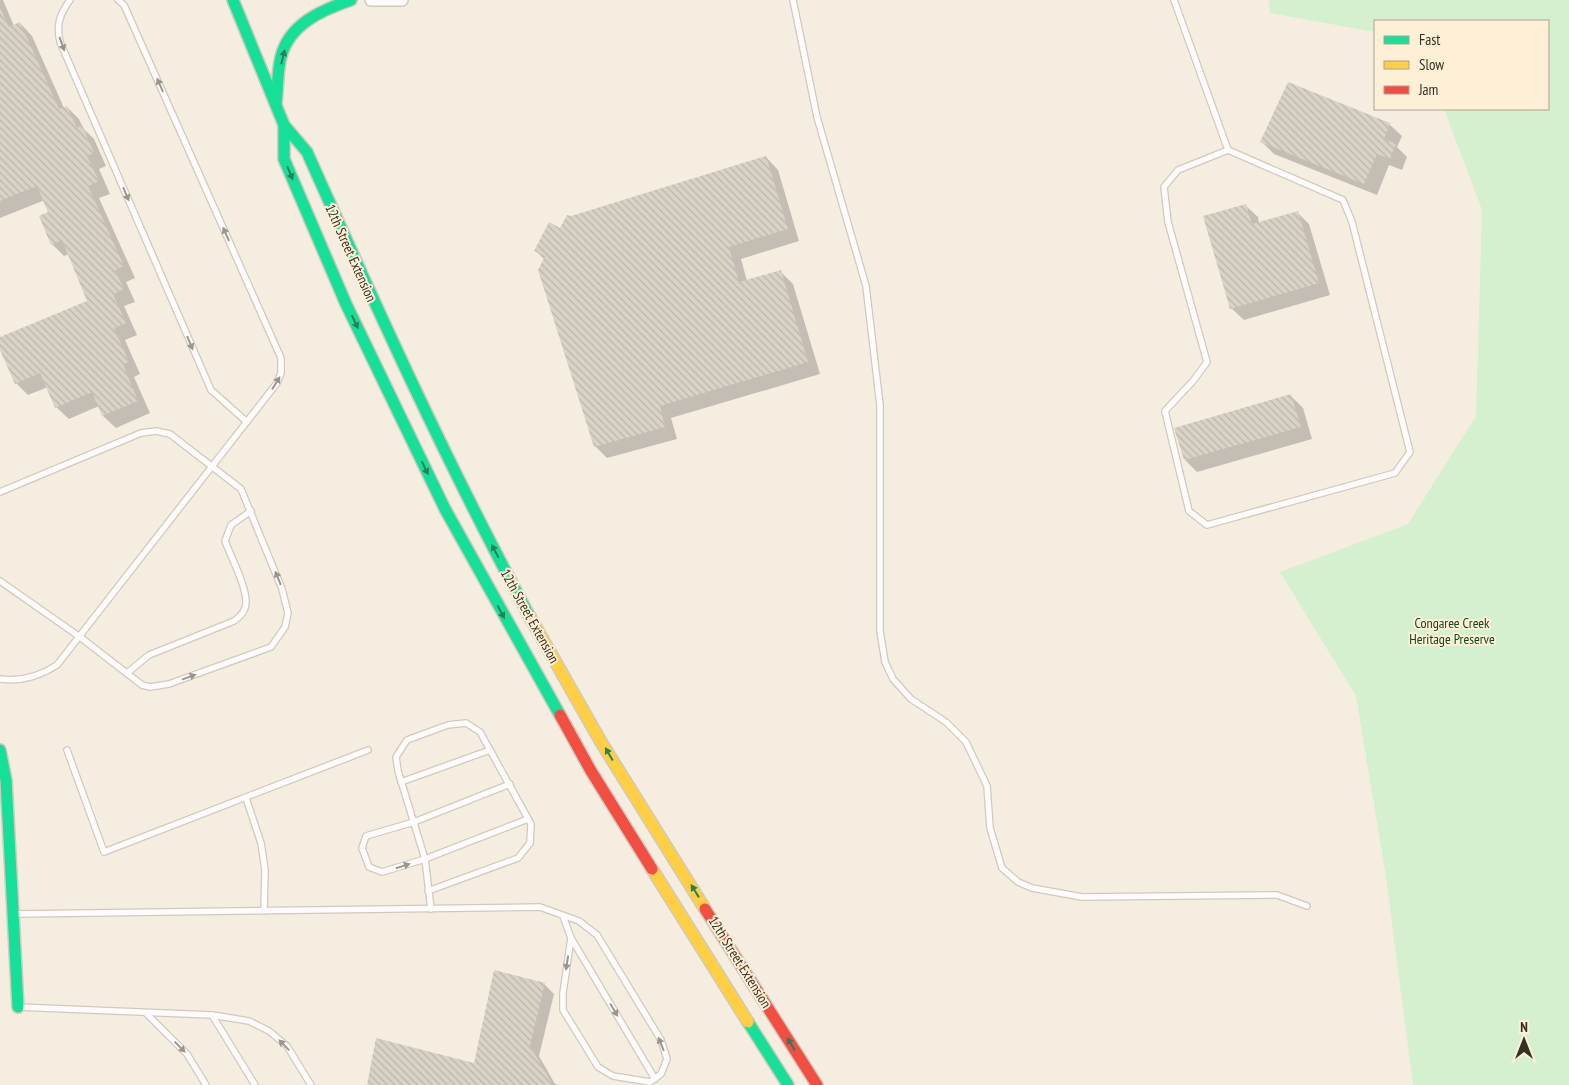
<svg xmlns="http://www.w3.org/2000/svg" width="1569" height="1085" font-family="'PT Sans Narrow',sans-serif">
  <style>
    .green { fill: #d4f0ce }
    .shadow { fill: #0003 }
    .building { fill: url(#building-back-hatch) }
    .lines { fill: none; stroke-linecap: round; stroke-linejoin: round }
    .lane-casing { stroke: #d0c9be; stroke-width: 8 }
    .street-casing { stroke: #d0c9be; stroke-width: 14 }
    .fast-casing { stroke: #d0c9be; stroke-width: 14 }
    .slow-casing { stroke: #d0c9be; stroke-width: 14 }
    .jam-casing { stroke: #d0c9be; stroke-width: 14 }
    .lane { stroke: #fefcfa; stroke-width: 5.5 }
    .street { stroke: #fefcfa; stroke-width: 11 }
    .fast { stroke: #16e098; stroke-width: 11 }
    .slow { stroke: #ffcf43; stroke-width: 11 }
    .jam { stroke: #f24e42; stroke-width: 11 }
    .oneway { fill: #9a968e }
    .oneway2 { fill: #287f58 }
    .labels { text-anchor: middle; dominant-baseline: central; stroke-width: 4; stroke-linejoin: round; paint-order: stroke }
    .street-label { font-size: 14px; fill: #362f23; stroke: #feefd7 }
    .park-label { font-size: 14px; fill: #0e491d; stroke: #feefd7 }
  </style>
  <defs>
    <pattern id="building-back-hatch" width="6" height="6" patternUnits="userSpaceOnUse" patternTransform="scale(1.25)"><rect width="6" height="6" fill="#d9d2c6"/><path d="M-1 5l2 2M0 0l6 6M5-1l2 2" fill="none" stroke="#bbb5aa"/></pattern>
  </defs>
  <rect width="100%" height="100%" fill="#f5ede0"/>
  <!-- green -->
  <polygon class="green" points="1269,0 1569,0 1569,1085 1413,1085 1386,877 1356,696 1280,572 1408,524 1476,416 1482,210 1444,109 1548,109 1548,21 1375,21 1375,32 1270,13"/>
  <!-- shadow -->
  <g class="shadow">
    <polygon points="0,0 3,0 14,26 20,23 32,36 64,108 67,107 79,119 83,128 94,139 106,166 99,169 110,194 99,198 135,278 126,282 135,302 124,306 137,335 125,340 140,374 134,377 150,413 116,428 103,416 99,406 69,419 56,407 48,387 28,395 16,383 0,347 0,339 89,301 69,254 64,256 52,244 50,213 45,200 0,218"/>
    <polygon points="1389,124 1402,136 1397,147 1407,157 1402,170 1389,165 1377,195 1274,154 1262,142"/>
    <polygon points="766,157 778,170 799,241 741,259 747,281 780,271 793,284 820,374 671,418 677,439 607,458 595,446 545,260 536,251 571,218"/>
    <polygon points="1245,205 1258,217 1259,223 1297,212 1309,224 1330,295 1244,320 1231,308"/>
    <polygon points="1291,396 1303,408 1312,439 1197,472 1185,460"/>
    <polygon points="544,984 554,994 539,1056 555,1084 559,1085 368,1085 475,1064"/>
  </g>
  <!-- building -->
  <g class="building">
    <polygon points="0,7 9,27 20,22 59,109 67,106 77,128 82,125 94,153 87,156 99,181 88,186 124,266 115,270 124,289 113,294 126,323 114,328 129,362 123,364 138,401 102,416 92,392 55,408 40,373 15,384 0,350 0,337 87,301 62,240 51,245 39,216 48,212 37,186 0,201"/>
    <polygon points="1288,82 1390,123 1384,139 1396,144 1390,159 1377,154 1364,184 1260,142"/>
    <polygon points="766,156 788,229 729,247 739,282 781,270 808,362 660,406 665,427 594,447 538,270 545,256 534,251 549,222 560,228 567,215 571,216"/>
    <polygon points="1246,204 1252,224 1298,211 1319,283 1230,309 1203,216"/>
    <polygon points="1291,394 1301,427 1184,460 1174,428"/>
    <polygon points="494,970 545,983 530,1046 553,1085 367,1085 376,1038 474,1063"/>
  </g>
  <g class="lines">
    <!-- lane casing -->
    <g class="lane-casing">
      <g id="lane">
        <path d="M70,0c-10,14 -14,24 -10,42l151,348 36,32"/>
        <polyline points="793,0 817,117 866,286 880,405 880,631 885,662 893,679 911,699 946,722 966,742 987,786 990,828 1002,868 1018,882 1032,888 1082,897 1277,895 1307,906"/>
        <polyline points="1174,0 1228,150 1343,200 1352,222 1410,452 1395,473 1207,525 1189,511 1165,411 1193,381 1207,362 1168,222 1164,187 1178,170 1228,150"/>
        <polyline points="0,492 141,433 156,431 170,434 241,489 282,589 288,613 285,627 271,647 169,684 150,687 142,685 80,637 0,581"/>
        <path d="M127,673l22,-18 85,-34c6,-4 12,-11 12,-19 0,-17 -15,-45 -21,-61l6,-16 20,-14"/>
        <path d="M0,679c21,3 40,-3 57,-14l220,-282 4,-10v-15l-157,-353 -6,-5"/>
        <polyline points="67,750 104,852 368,750"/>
        <polyline points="401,782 490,750"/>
        <polyline points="510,784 414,822 366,836 362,848 369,867 382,872 425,859 528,819"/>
        <polyline points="246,798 261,843 265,870 264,911"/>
        <polyline points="428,891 518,858 530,843 531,824 480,732 466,723 448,725 407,740 396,757 398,771 425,859 431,909"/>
        <polyline points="15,914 540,907 579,921 597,935 661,1040 667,1059 661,1074 650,1082 613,1076 598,1067 563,1010 563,993 571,938 563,916"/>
        <polyline points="571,938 655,1079"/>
        <polyline points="18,1007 212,1015 249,1021 269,1031 287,1046 311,1085"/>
        <polyline points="147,1014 187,1054 206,1085"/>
        <polyline points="212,1015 255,1085"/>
      </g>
    </g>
    <!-- street casing -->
    <g class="street-casing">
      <polyline id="street" points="371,0 402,0"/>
    </g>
    <!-- fast casing -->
    <g class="fast-casing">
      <g id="fast">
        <path d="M233,0l51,125 23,27c70,157 141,314 223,465"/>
        <path d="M276,104c2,-16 1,-32 5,-47 8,-33 41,-47 70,-57"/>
        <polyline points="284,125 284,159 346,304 445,509 560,715"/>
        <polyline points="0,750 6,780 18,1007"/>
        <polyline points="748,1022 788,1085"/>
      </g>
    </g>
    <!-- slow casing -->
    <g class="slow-casing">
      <g id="slow">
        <polyline points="530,617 601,742 705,909"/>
        <polyline points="652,869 748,1022"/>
      </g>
    </g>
    <!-- jam casing -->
    <g class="jam-casing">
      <g id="jam">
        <polyline points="560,715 591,771 652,869"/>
        <polyline points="705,909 817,1085"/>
      </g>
    </g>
    <!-- lane -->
    <use href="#lane" class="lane"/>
    <!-- street -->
    <use href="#street" class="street"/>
    <!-- fast -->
    <use href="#fast" class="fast"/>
    <!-- slow -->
    <use href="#slow" class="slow"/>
    <!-- jam -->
    <use href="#jam" class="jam"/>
  </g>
  <!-- one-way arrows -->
  <defs><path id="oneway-solid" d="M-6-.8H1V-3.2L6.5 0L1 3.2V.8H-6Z" transform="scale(1.25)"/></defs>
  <g class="oneway">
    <use href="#oneway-solid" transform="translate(62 44) rotate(70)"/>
    <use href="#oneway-solid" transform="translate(160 85) rotate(-114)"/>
    <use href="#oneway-solid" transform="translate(126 194) rotate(67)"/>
    <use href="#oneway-solid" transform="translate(226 234) rotate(-114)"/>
    <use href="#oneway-solid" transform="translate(190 343) rotate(67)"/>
    <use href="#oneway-solid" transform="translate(276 383) rotate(-58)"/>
    <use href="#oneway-solid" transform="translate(278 578) rotate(-112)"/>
    <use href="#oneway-solid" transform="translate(189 677) rotate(-20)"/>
    <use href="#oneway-solid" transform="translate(403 866) rotate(-17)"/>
    <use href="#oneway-solid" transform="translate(567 963) rotate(99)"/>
    <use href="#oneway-solid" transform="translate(614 1010) rotate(59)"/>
    <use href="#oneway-solid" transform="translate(661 1044) rotate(-112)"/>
    <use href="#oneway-solid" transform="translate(284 1045) rotate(-134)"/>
    <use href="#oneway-solid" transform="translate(180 1047) rotate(45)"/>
  </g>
  <g class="oneway2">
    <use href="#oneway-solid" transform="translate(283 57) rotate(-76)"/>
    <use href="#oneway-solid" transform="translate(290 173) rotate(67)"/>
    <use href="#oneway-solid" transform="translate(355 322) rotate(65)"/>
    <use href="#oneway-solid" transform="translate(425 468) rotate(64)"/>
    <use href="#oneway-solid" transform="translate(495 551) rotate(-118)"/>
    <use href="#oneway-solid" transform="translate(501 612) rotate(62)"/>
    <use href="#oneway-solid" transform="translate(609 754) rotate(-120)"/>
    <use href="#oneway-solid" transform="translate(695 891) rotate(-122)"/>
    <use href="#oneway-solid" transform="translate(791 1044) rotate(-122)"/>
  </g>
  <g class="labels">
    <!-- street labels -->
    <g class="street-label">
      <text transform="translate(351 253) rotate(66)">12th Street Extension</text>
      <text transform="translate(530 616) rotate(61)">12th Street Extension</text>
      <text transform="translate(740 962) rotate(58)">12th Street Extension</text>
    </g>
    <!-- park labels -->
    <g class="park-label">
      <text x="1452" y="623">Congaree Creek<tspan x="1452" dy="16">Heritage Preserve</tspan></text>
    </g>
  </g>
  <!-- legend -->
  <rect x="1374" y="20" width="175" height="90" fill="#feefd7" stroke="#aea28f"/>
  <rect x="1384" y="36" width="25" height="8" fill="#16e098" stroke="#aea28f"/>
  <text x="1419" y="45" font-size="15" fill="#362f23">Fast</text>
  <rect x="1384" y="61" width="25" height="8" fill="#ffcf43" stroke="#aea28f"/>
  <text x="1419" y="70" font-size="15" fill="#362f23">Slow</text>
  <rect x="1384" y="86" width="25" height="8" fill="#f24e42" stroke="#aea28f"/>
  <text x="1419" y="95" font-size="15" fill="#362f23">Jam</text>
  <!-- north arrow -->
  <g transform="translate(1524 1040)" stroke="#feefd7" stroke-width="4" paint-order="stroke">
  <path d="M0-4L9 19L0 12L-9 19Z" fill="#362f23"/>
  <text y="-8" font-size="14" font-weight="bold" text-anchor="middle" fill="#362f23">N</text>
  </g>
</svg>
